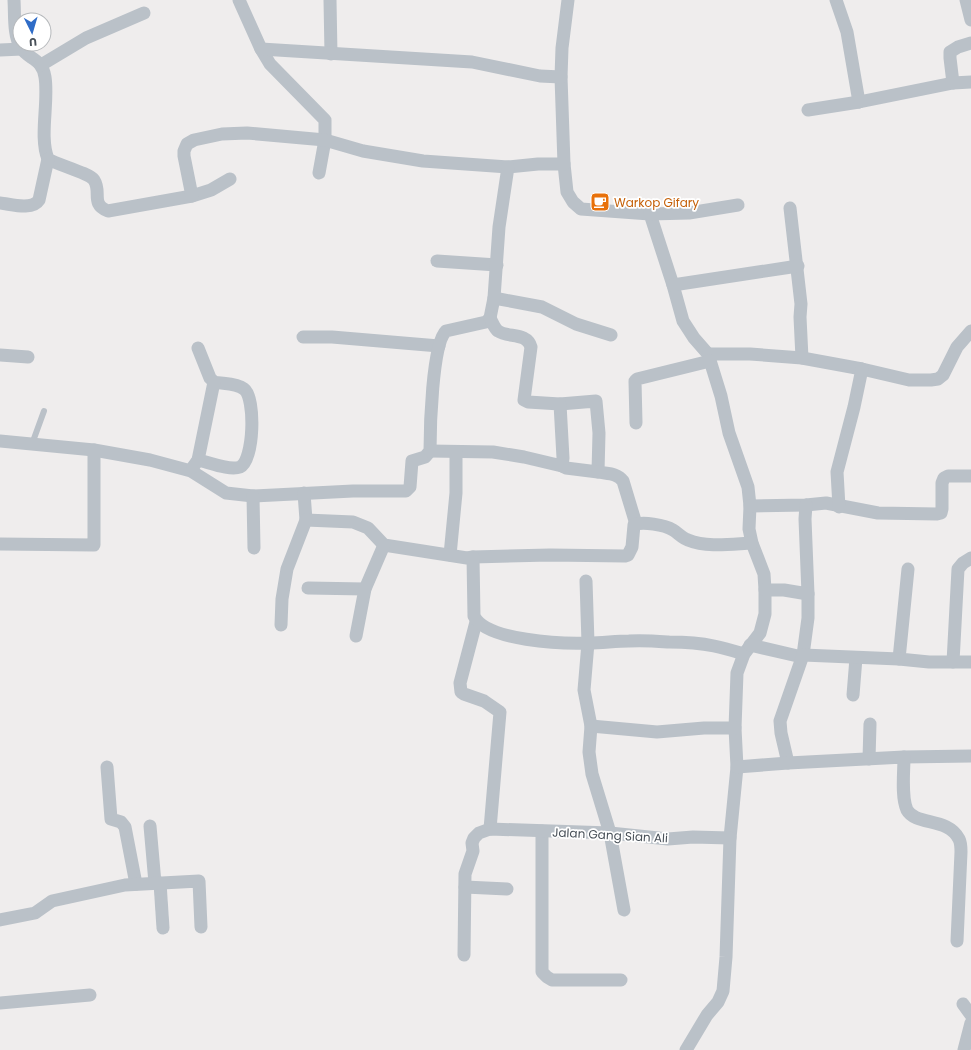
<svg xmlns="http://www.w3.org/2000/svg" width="971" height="1050" font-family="Poppins,sans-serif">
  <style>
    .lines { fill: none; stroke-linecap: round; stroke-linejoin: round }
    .service { stroke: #bac1c8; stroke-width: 6 }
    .minor { stroke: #bac1c8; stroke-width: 13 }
    .labels { text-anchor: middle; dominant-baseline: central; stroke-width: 3.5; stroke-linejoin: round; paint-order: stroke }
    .food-label { font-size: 12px; fill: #c56008; stroke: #fff; text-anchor: start }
    .street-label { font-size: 12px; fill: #485058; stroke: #fff }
  </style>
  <rect width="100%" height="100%" fill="#efeded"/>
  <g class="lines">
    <!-- service -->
    <polyline class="service" points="32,444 44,411"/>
    <!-- minor -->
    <g class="minor">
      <path d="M14,0c1,15 -1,35 7,48 8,12 21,10 24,29 4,25 -6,60 3,82 10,6 41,14 46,21 8,12 -4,24 14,31l84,-15 19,-6 19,-11"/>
      <polyline points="239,0 261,49 270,64 325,120 325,140 319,173"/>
      <polyline points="330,0 331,54"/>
      <polyline points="568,0 562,48 561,77 564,164 567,192 573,202 581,209 650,214 673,285 683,321 694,338 708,354 721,396 729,433 748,487 750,506 749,529 752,543 764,574 765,590 765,614 760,633 744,654 737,673 735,728 737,767 730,838 726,957 723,991 718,1002 707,1015 686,1050"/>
      <polyline points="836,0 847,32 859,102"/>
      <polyline points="966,0 971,20"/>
      <polyline points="261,49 472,62 540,76 561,77"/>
      <polyline points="0,50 22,49"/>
      <polyline points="41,65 86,38 144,13"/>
      <polyline points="953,83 950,58 950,52 958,47 971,43"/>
      <polyline points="808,110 859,102 953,83 971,82"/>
      <polyline points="192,196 184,156 184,151 187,144 194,140 222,134 247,133 325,140 363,151 423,161 508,167 538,164 564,164"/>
      <path d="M0,203c11,1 32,8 39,-3l9,-41"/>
      <polyline points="790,208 801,304 800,317 802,358"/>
      <polyline points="650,214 689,213 738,205"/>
      <polyline points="437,261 497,265"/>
      <polyline points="673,285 798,266"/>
      <polyline points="494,298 542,307 576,324 611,335"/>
      <polyline points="303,337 332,337 439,346"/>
      <polyline points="708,354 750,354 802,358 862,369 909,380 931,380 938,379 943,375 957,347 971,331"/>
      <polyline points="0,355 28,357"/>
      <polyline points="560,404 596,401 599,433 598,472 566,468 562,466"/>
      <polyline points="636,423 635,381 637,379 710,361"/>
      <path d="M0,441l94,9 56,10 41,11 35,22 27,3 100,-5h53l4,-4 2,-26 13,-4 5,-6c0,-21 2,-107 16,-120l40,-9 4,-4 4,-20 5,-71 9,-60"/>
      <path d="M430,451l63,1 31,5 38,9 1,-8 -3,-54 -32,-2 -4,-2 7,-53c-4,-15 -23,-9 -33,-16 -3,-2 -6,-9 -8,-13"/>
      <path d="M198,460c10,2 32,11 42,7 14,-6 16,-69 4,-78 -8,-6 -21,-5 -30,-7l-4,-4 -12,-30"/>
      <polyline points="193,467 198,460 214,382"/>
      <path d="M598,472c10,2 19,1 25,9l13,43"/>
      <polyline points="304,493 306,520"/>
      <polyline points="253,496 254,548"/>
      <polyline points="750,506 806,505 826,503 878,513 937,514 941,513 942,509 942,483 944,478 948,476 971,476"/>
      <polyline points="839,507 837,472 854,407 862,369"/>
      <polyline points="0,544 94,545 94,450"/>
      <polyline points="450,555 456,493 456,452"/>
      <path d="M473,557l77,-2 75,1 3,-1 4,-8 2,-22c8,-4 31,0 39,5 5,3 9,8 15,10 19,8 44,4 64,3"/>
      <polyline points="908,569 899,659 929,662 953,662 958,569 963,563 971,558"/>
      <polyline points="586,581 588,643 584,690 591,726 589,752 592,774 610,833 624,910"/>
      <polyline points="308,588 365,589"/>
      <polyline points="765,590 784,590 808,594 805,519 806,505"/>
      <polyline points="476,622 460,683 461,692 464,694 484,701 500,712 490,829"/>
      <path d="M281,625l1,-26 5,-30 19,-49 47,2 15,6 16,17 83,13 6,-1 1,59c12,25 89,28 115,27 13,0 27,-2 40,-2 13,-1 26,0 40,1 14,0 31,1 45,4 10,2 20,5 30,8"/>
      <polyline points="356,636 365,589 384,545"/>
      <polyline points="750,645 802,657"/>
      <polyline points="803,655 808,618 808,594"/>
      <polyline points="953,662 971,662"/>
      <polyline points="853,695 856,658"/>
      <polyline points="591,726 657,732 704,728 735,728"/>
      <polyline points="904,757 971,756"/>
      <polyline points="869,759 870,724"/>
      <polyline points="788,763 781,733 780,721 803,655 899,659"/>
      <polyline points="107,767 111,819 121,822 125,827 136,884"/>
      <path d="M737,767l51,-4 116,-6c0,15 -3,40 3,53 9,16 41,7 52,29 2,4 2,9 2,13l-4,89"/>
      <polyline points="150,826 155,883"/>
      <polyline points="542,831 542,972 547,977 552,980 621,980"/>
      <polyline points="160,883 163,928"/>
      <polyline points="465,887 507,889"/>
      <polyline points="0,920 35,913 52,901 125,885 199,881 201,927"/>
      <polyline points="464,955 465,874 473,851 472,843 474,838 479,833 490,829 610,833 668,839 693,837 730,838"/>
      <polyline points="0,1003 90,995"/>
      <polyline points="963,1004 971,1015"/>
      <polyline points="964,1050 971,1023"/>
    </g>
  </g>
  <!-- icons -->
  <defs>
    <g id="cafe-square" transform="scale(1)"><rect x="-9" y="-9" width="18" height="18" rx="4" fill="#e8710a" stroke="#fff"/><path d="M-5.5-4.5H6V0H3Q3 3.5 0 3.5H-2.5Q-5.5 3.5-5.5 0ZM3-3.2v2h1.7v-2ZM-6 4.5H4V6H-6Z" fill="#fff"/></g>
  </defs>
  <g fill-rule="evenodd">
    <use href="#cafe-square" x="600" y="202"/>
  </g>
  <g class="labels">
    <!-- food labels -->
    <g class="food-label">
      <text x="614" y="202">Warkop Gifary</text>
    </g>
    <!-- street labels -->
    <g class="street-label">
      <text transform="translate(610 835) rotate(3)">Jalan Gang Sian Ali</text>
    </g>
  </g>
  <!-- north arrow -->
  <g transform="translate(32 32) rotate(175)"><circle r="19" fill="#ffffff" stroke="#b6b9bc"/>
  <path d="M0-3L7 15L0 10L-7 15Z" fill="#2f6cc7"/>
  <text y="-6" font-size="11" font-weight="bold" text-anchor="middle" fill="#485058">U</text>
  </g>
</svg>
